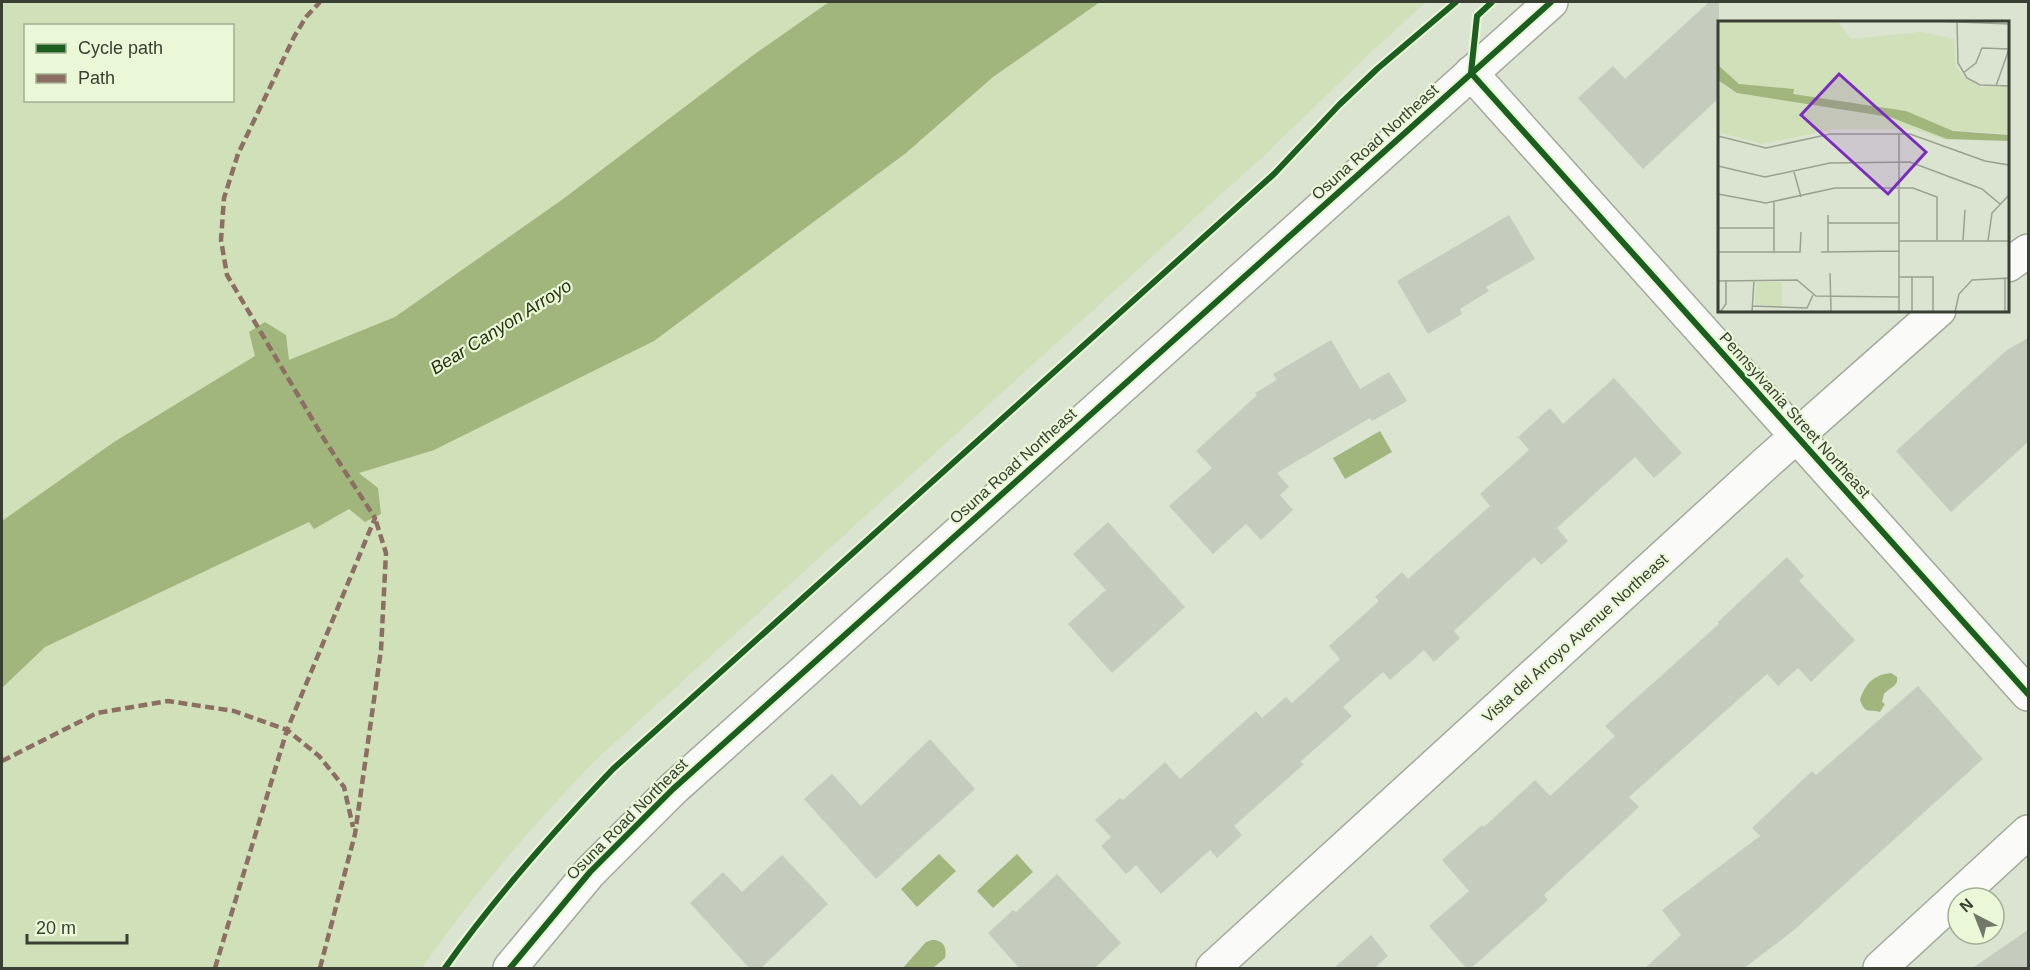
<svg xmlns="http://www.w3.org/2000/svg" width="2030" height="970" font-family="Arial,sans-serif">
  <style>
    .green { fill: #d0e0b9; fill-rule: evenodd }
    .water { fill: #a0b67d }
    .building { fill: #c5ccbd }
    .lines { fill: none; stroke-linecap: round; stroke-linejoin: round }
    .minor-casing { stroke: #a3a99b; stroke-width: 36 }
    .minor { stroke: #fafbf8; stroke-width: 33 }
    .quiet { stroke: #8d6e63; stroke-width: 4.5; stroke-dasharray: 9 4.5; stroke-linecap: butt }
    .cycleway-casing { stroke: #eaf8d7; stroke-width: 10 }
    .cycleway { stroke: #1b5e20; stroke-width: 6 }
    .labels { text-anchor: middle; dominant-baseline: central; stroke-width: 4.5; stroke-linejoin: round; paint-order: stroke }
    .street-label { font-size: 16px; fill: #393f32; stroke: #eaf8d7 }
    .water-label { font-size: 18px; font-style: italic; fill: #263212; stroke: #eaf8d7 }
    .inset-road { fill: none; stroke: #9aa191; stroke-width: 1.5 }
    .view { fill: #7b2cbf; fill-opacity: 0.15; stroke: #7b2cbf; stroke-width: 3 }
    .inset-edge { fill: none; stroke: #393f32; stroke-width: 3 }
  </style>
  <rect width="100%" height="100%" fill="#dbe3d1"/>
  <!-- green -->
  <path class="green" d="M2,2h1424l-56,51 -100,97 -670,606c-65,66 -125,136 -178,212h-420zM26,26h206v74h-206z"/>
  <!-- water -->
  <g class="water">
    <polygon points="829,2 1100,2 993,77 906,153 654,341 434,450 359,473 378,488 381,514 365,522 349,509 314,529 309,522 45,647 2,688 2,521 114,442 255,356 249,332 265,322 286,335 289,360 395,317 563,199 752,56"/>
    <polygon points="1380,431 1392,452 1345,479 1333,458"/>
    <path d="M1891,673l6,4c2,9 -8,11 -13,17l-2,8 3,2 -5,8c-11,-4 -14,4 -20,-12 5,-16 13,-25 31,-27z"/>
    <polygon points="939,854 956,871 917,907 901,889"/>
    <polygon points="1017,854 1033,872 993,908 977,891"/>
    <path d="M932,940c12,0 15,8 13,18l-12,10h-30l23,-26z"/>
  </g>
  <!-- building -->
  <g class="building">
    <polygon points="1709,2 1719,2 1719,98 1643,169 1578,98 1613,66 1625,79"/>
    <polygon points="1509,215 1535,259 1486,287 1489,291 1460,309 1462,314 1428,334 1397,281"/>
    <polygon points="2028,338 2028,442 1951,512 1896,451 2007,350"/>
    <polygon points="1331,340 1360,389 1389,372 1407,401 1372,421 1370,418 1277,473 1289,487 1280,495 1293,510 1261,540 1246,524 1213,554 1169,506 1212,468 1196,451 1257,395 1255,393 1277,380 1273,374"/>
    <polygon points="1614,378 1682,453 1654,478 1635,457 1557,528 1568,541 1541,565 1534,557 1454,631 1460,638 1434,662 1424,650 1390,680 1383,672 1343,707 1352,716 1300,762 1304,764 1234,826 1242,835 1217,858 1210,850 1161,894 1136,865 1126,874 1101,846 1111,837 1095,820 1120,798 1123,800 1165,762 1180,779 1256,711 1262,718 1286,697 1292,703 1340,659 1329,646 1379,601 1375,597 1402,572 1408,579 1490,506 1480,494 1529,450 1518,437 1550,408 1563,424"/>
    <polygon points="1108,522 1185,607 1112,673 1068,624 1106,590 1073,554"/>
    <polygon points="1787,557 1804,576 1799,581 1855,640 1811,682 1798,668 1778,686 1767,674 1629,797 1639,807 1544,895 1548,900 1470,969 1467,969 1429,926 1469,891 1442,860 1482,825 1484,827 1535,780 1550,796 1615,736 1605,726 1719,624 1718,622"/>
    <polygon points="1918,686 1983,759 1794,930 1743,969 1644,969 1681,935 1662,910 1760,836 1752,828 1812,771 1816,775"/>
    <polygon points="930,739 975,789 876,879 804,799 832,774 861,806"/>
    <polygon points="782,855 828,904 760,969 750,969 690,903 723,872 742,892"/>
    <polygon points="1057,874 1121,943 1094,969 1020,969 988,933 1013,910 1016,912"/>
    <polygon points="2028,930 2028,969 1971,969"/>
    <polygon points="1371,935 1388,956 1374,969 1333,969"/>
  </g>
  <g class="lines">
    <!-- minor casing -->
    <g class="minor-casing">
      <g id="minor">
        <polyline points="1471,73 2028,694"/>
        <polyline points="2008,265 2028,251"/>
        <polyline points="510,968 590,872 673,789 1551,2"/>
        <polyline points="1213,968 1765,464 1939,310"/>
        <polyline points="1880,968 2028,832"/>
      </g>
    </g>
    <!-- minor -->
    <use href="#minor" class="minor"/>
    <!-- quiet -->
    <g class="quiet">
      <polyline points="2,761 97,713 168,701 234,711 287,730 319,756 344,787 353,827"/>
      <polyline points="215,968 287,730 375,518 324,439 227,275 221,240 224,198 238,154 294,37 306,17 320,2"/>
      <polyline points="320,968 355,834 381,650 386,553 375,518"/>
    </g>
    <!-- cycleway casing -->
    <g class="cycleway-casing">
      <g id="cycleway">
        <polyline points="1492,2 1477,16 1471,73 2028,694"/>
        <path d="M445,968c50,-71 108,-136 168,-199l661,-595 65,-69 38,-36 79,-67"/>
        <polyline points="510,968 590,872 673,789 1551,2"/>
      </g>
    </g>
    <!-- cycleway -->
    <use href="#cycleway" class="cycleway"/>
  </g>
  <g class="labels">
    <!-- street labels -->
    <g class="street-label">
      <text transform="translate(1375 142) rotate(-42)">Osuna Road Northeast</text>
      <text transform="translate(1795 415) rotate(48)">Pennsylvania Street Northeast</text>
      <text transform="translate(1013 466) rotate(-42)">Osuna Road Northeast</text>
      <text transform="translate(1575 638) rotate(-42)">Vista del Arroyo Avenue Northeast</text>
      <text transform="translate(627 819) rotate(-45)">Osuna Road Northeast</text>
    </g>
    <!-- water labels -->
    <g class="water-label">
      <text transform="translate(501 327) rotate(-32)">Bear Canyon Arroyo</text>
    </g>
  </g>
  <!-- overview -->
  <g transform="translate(1718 21)">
    <rect width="291" height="291" fill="#dbe3d1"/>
    <path d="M119,0l14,18 70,-7 33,7 2,27 7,10 17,11h29v47l-62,-4 2,11 -37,-12h-77l-73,15 -44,-12v-110zM64,261v25l-27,-3 1,-22z" fill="#d0e0b9"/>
    <path d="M0,44l21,19 55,5 -1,5 113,17 47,20 56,4v6l-62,-2 -57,-22 -153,-24 -19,-13z" fill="#a0b67d"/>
    <path class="inset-road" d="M138,0h29M218,0l73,3M239,0l1,42 9,15 13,7 29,1M245,52l13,-10 6,-15 27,1 -13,37M181,113v178M0,115l48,12 64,-14h80l75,27 24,4M0,145l47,11 65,-14 80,-1 72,27 18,15M76,151l7,25M0,173l48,9 69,-15h78l24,9v43M110,202h71M0,207h56M245,219l2,-30M181,220h110M270,220l4,-28 17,-18M0,231h82l1,-20M56,231v-50M103,231l78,-1M110,231v-37M112,252l1,39M181,256h34v35M194,256v35M287,257v34M0,260l79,-1 19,16 83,1M35,285l54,2 6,-13M2,291l6,-8v-24M34,291l2,-32M237,291l4,-18 13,-14 37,-2"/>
    <path class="view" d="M121,53l87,78 -38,42 -87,-79z"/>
    <rect width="291" height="291" class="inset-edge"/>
  </g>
  <!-- border -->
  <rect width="2030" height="970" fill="none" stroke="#393f32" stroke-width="6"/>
  <!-- legend -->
  <rect x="24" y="24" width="210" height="78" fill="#eaf8d7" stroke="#a3ae95" stroke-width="1.5"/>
  <rect x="36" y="44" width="30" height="9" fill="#1b5e20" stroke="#a3ae95" stroke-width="1.5"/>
  <text x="78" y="54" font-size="18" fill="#393f32">Cycle path</text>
  <rect x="36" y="74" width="30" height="9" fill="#8d6e63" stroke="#a3ae95" stroke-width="1.5"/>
  <text x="78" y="84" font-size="18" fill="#393f32">Path</text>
  <!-- north arrow -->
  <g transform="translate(1976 916) rotate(318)"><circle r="28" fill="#eaf8d7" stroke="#a3ae95" stroke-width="1.5"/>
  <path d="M0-4.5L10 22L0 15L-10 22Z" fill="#72786a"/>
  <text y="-9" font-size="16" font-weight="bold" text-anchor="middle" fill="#393f32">N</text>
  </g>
  <!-- scale -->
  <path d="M27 934v9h100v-9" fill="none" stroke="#393f32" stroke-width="3"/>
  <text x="36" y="934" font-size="18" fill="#393f32" stroke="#eaf8d7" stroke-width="4.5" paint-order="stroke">20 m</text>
</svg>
